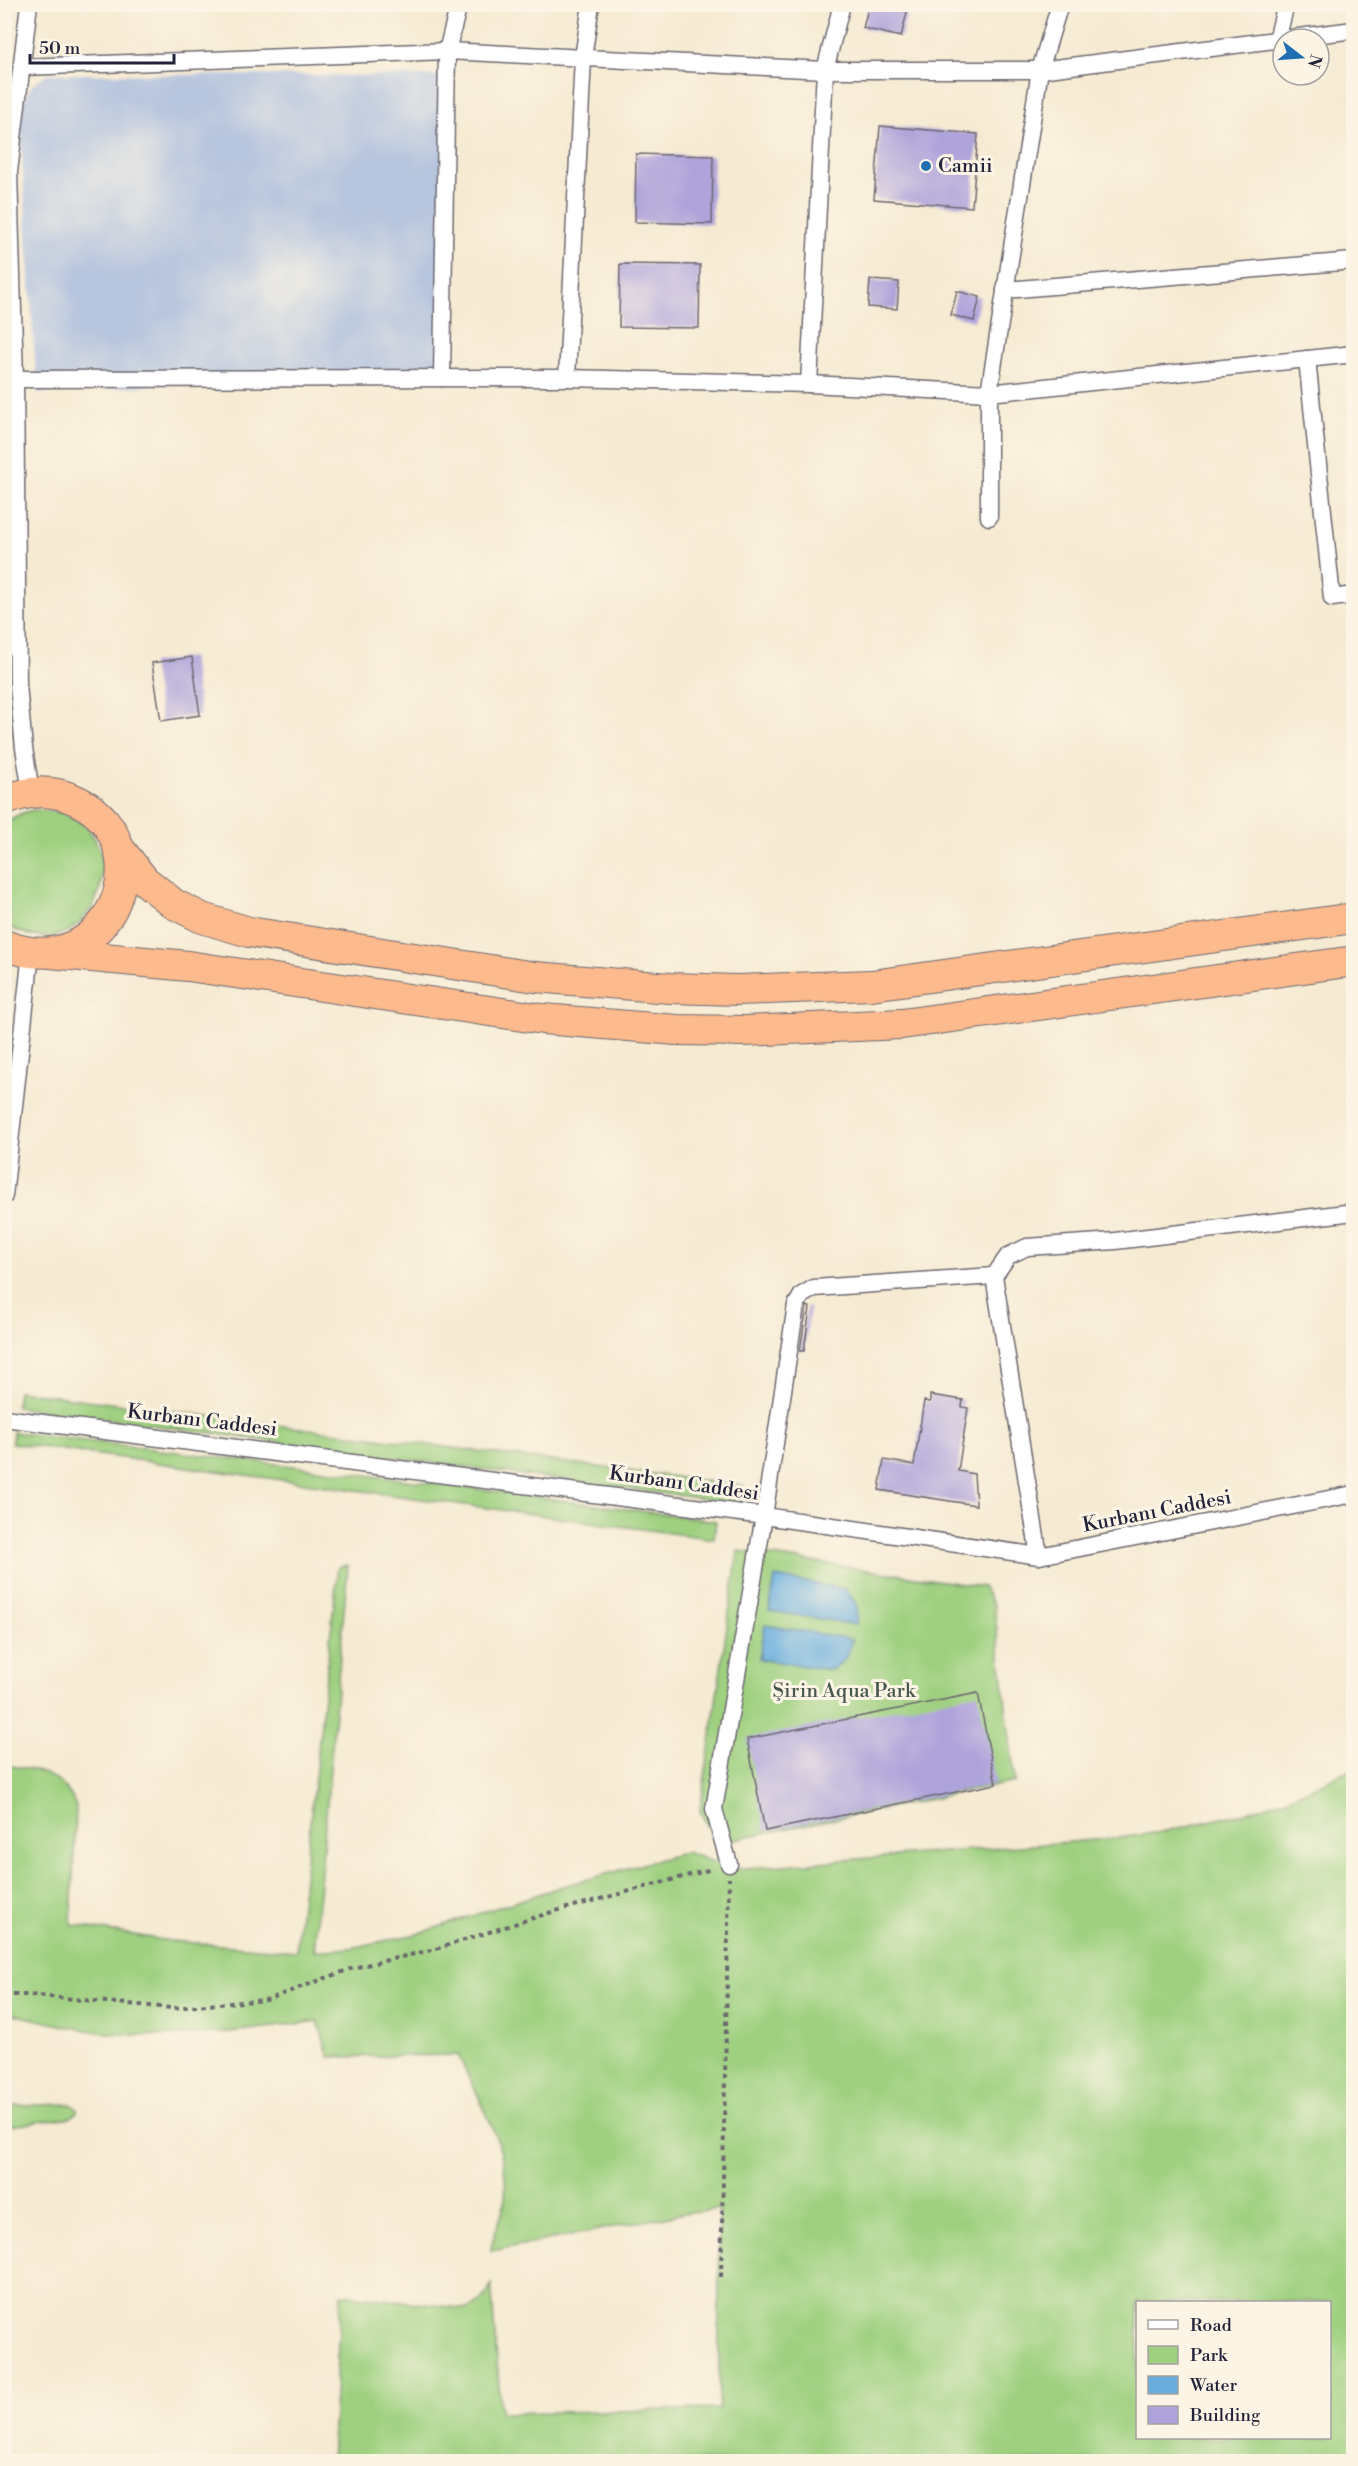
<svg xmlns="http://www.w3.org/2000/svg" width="1358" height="2466" font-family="'Libre Bodoni',serif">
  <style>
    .industrial { fill: #b7c5de }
    .green { fill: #9fd080; stroke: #60795e; stroke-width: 1.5; fill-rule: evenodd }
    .sand { fill: #eeda9e; stroke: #887e6c; stroke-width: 1.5 }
    .water { fill: #68adde; stroke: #45688c; stroke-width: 1.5 }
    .building { fill: #aea3da }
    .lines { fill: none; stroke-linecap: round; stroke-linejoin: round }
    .street-casing { stroke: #6c6870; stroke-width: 19 }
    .highway-casing { stroke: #6c6870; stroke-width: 32 }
    .path { stroke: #6c6870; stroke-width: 4; stroke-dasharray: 4.5 4.5; stroke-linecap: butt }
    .street { stroke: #fff; stroke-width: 16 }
    .highway { stroke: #fcba8d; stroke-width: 30 }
    .poi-dot { fill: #1f6fb2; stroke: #fcf5e5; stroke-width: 2 }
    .labels { text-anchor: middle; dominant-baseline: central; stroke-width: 6; stroke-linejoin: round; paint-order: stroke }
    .poi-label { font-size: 20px; fill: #22223b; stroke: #fcf5e5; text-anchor: start }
    .street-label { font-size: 20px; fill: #22223b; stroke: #fcf5e5 }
    .park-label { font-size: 20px; fill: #485650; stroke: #fcf5e5 }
  </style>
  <rect width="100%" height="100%" fill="#fcf5e5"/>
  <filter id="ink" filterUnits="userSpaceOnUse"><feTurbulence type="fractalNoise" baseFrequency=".0167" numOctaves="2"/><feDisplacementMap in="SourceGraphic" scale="12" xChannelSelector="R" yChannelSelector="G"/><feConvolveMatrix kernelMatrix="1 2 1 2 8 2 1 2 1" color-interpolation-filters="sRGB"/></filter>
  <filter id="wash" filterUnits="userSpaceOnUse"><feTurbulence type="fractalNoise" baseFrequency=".008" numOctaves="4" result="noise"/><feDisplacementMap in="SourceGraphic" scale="24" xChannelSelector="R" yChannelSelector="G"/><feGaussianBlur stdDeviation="1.35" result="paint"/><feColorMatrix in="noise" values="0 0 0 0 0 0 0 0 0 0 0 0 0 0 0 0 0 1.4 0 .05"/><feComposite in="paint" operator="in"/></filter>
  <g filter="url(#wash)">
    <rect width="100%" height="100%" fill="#f6ead2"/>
    <!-- industrial -->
    <polygon class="industrial" points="47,74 447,76 439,367 37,393 19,109 32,85"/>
    <!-- green -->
    <g class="green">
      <path d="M33,810c119,-3 68,175 -28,114v-102l17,-9z"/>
      <polygon points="18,1391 743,1486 742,1504 16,1407"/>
      <polygon points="13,1432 464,1487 716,1521 714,1539 12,1443"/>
      <polygon points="738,1551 983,1587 994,1606 1015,1782 716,1843 700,1811"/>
      <path d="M348,1565l-34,386 37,-3 66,-14 143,-47 126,-35 47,17 386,-31 42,-6 83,-19 40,-13 69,-31v692h-1022l10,-167 126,15c13,-5 20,-12 24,-26l10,130 218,-4v-200l-29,3 -199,39c1,-18 13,-34 14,-53 5,-51 -26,-98 -47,-143l-129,2 -11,-36c-69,10 -150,20 -219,11 -32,-4 -64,-13 -94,-20l-1,-247c32,5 60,8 72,42l-5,118 99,16 126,10 42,-384zM1138,2302h192v136h-192z"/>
      <polygon points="71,2104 77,2109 77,2113 71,2117 5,2127 5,2106"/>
    </g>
    <!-- sand -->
    <polygon class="sand" points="4,527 14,734 5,743 4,743"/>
    <!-- water -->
    <g class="water">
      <polygon points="775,1577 846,1589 857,1606 856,1625 769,1611"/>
      <path d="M765,1625l87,14c-2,15 -8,23 -21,31l-72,-11z"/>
    </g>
    <g id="blocks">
      <!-- building -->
      <g class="building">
        <polygon points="869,4 909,4 901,37 863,28"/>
        <polygon points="880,126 978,134 972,207 874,199"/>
        <polygon points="636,154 713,156 712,224 635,222"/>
        <polygon points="620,264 700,265 699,328 619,327"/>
        <polygon points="870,280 899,282 897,309 868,307"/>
        <polygon points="957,291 980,297 974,321 951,315"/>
        <polygon points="192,657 200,715 161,721 152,663"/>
        <polygon points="807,1306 810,1307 804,1351 800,1351"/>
        <polygon points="930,1395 963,1400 962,1407 968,1408 958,1471 974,1474 976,1505 879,1490 884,1460 914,1465 924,1401 930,1402"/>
        <polygon points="978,1693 996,1784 765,1831 747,1739"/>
      </g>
    </g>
  </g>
  <g filter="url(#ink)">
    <use href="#blocks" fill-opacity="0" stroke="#6c6870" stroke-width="1.5"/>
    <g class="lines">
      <!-- street casing -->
      <g class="street-casing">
        <g id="street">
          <polyline points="29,4 9,172 15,379 18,685 24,748 31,792"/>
          <polyline points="842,4 825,70 809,384 989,393 1040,70 1283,39"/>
          <polyline points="1283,39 1354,30"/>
          <polyline points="1277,40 1286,4"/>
          <polyline points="23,67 447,51 825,70 1040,70 1060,4"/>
          <polyline points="1005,290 1354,261"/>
          <polyline points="1307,359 1332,598 1354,595"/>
          <polyline points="442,378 447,51 459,4"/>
          <polyline points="567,378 583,58 591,4"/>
          <polyline points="15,379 567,378 809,384"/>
          <polyline points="989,517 989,393 1354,354"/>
          <polyline points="4,1196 31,953"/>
          <polyline points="994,1276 1008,1256 1027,1247 1115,1241 1354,1212"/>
          <polyline points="4,1418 764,1516 1039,1556 1354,1494"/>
          <polyline points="729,1864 714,1809 764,1516 796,1305 802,1295 814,1288 994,1276 1039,1556"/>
        </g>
      </g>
      <!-- highway casing -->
      <g class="highway-casing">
        <g id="highway">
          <path d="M4,801c22,-10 44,-12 67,-3 97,38 43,190 -67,147"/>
          <polyline points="118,847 144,880 174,904 202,918 249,932 535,977 670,988 738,990 872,985 1354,918"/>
          <polyline points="50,953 188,966 543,1019 677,1030 745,1031 902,1024 1354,961"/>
        </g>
      </g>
      <!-- path -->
      <g class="path">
        <polyline points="4,1995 29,1995 172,2008 266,2000 353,1968 436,1949 552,1912 712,1869"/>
        <polyline points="721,2277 729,1878"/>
      </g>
      <!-- street -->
      <use href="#street" class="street"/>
      <!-- highway -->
      <use href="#highway" class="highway"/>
    </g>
  </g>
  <!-- markers -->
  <circle class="poi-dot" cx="926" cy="166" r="6"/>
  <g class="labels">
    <!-- poi labels -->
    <g class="poi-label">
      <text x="938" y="166">Camii</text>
    </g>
    <!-- street labels -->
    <g class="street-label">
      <text transform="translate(202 1421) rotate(7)">Kurbanı Caddesi</text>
      <text transform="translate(684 1484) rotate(8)">Kurbanı Caddesi</text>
      <text transform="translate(1157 1512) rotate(-11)">Kurbanı Caddesi</text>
    </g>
    <!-- park labels -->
    <g class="park-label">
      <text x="844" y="1691">Şirin Aqua Park</text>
    </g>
  </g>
  <!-- margin -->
  <rect width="1358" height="2466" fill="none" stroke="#fcf5e5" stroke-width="24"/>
  <!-- legend -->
  <rect x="1136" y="2301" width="195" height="138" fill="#fcf5e5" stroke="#a5a1a1" stroke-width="1.5"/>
  <rect x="1148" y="2320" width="30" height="9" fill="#ffffff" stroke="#a5a1a1" stroke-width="1.5"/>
  <text x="1190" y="2331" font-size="18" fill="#22223b">Road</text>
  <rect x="1148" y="2346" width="30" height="18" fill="#9fd080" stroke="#a5a1a1" stroke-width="1.5"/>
  <text x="1190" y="2361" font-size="18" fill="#22223b">Park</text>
  <rect x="1148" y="2376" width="30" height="18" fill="#68adde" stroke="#a5a1a1" stroke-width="1.5"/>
  <text x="1190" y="2391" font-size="18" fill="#22223b">Water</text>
  <rect x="1148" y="2406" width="30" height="18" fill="#aea3da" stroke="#a5a1a1" stroke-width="1.5"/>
  <text x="1190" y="2421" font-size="18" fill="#22223b">Building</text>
  <!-- north arrow -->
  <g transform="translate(1301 57) rotate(107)"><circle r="28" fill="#fcf5e5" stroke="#a5a1a1" stroke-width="1.5"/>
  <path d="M0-4.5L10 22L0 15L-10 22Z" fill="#1f6fb2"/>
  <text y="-9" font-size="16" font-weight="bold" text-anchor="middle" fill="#22223b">N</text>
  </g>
  <!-- scale -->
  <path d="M30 54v9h144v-9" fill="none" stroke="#22223b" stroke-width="3"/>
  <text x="39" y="54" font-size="18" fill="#22223b" stroke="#fcf5e5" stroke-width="4.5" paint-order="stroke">50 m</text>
</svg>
